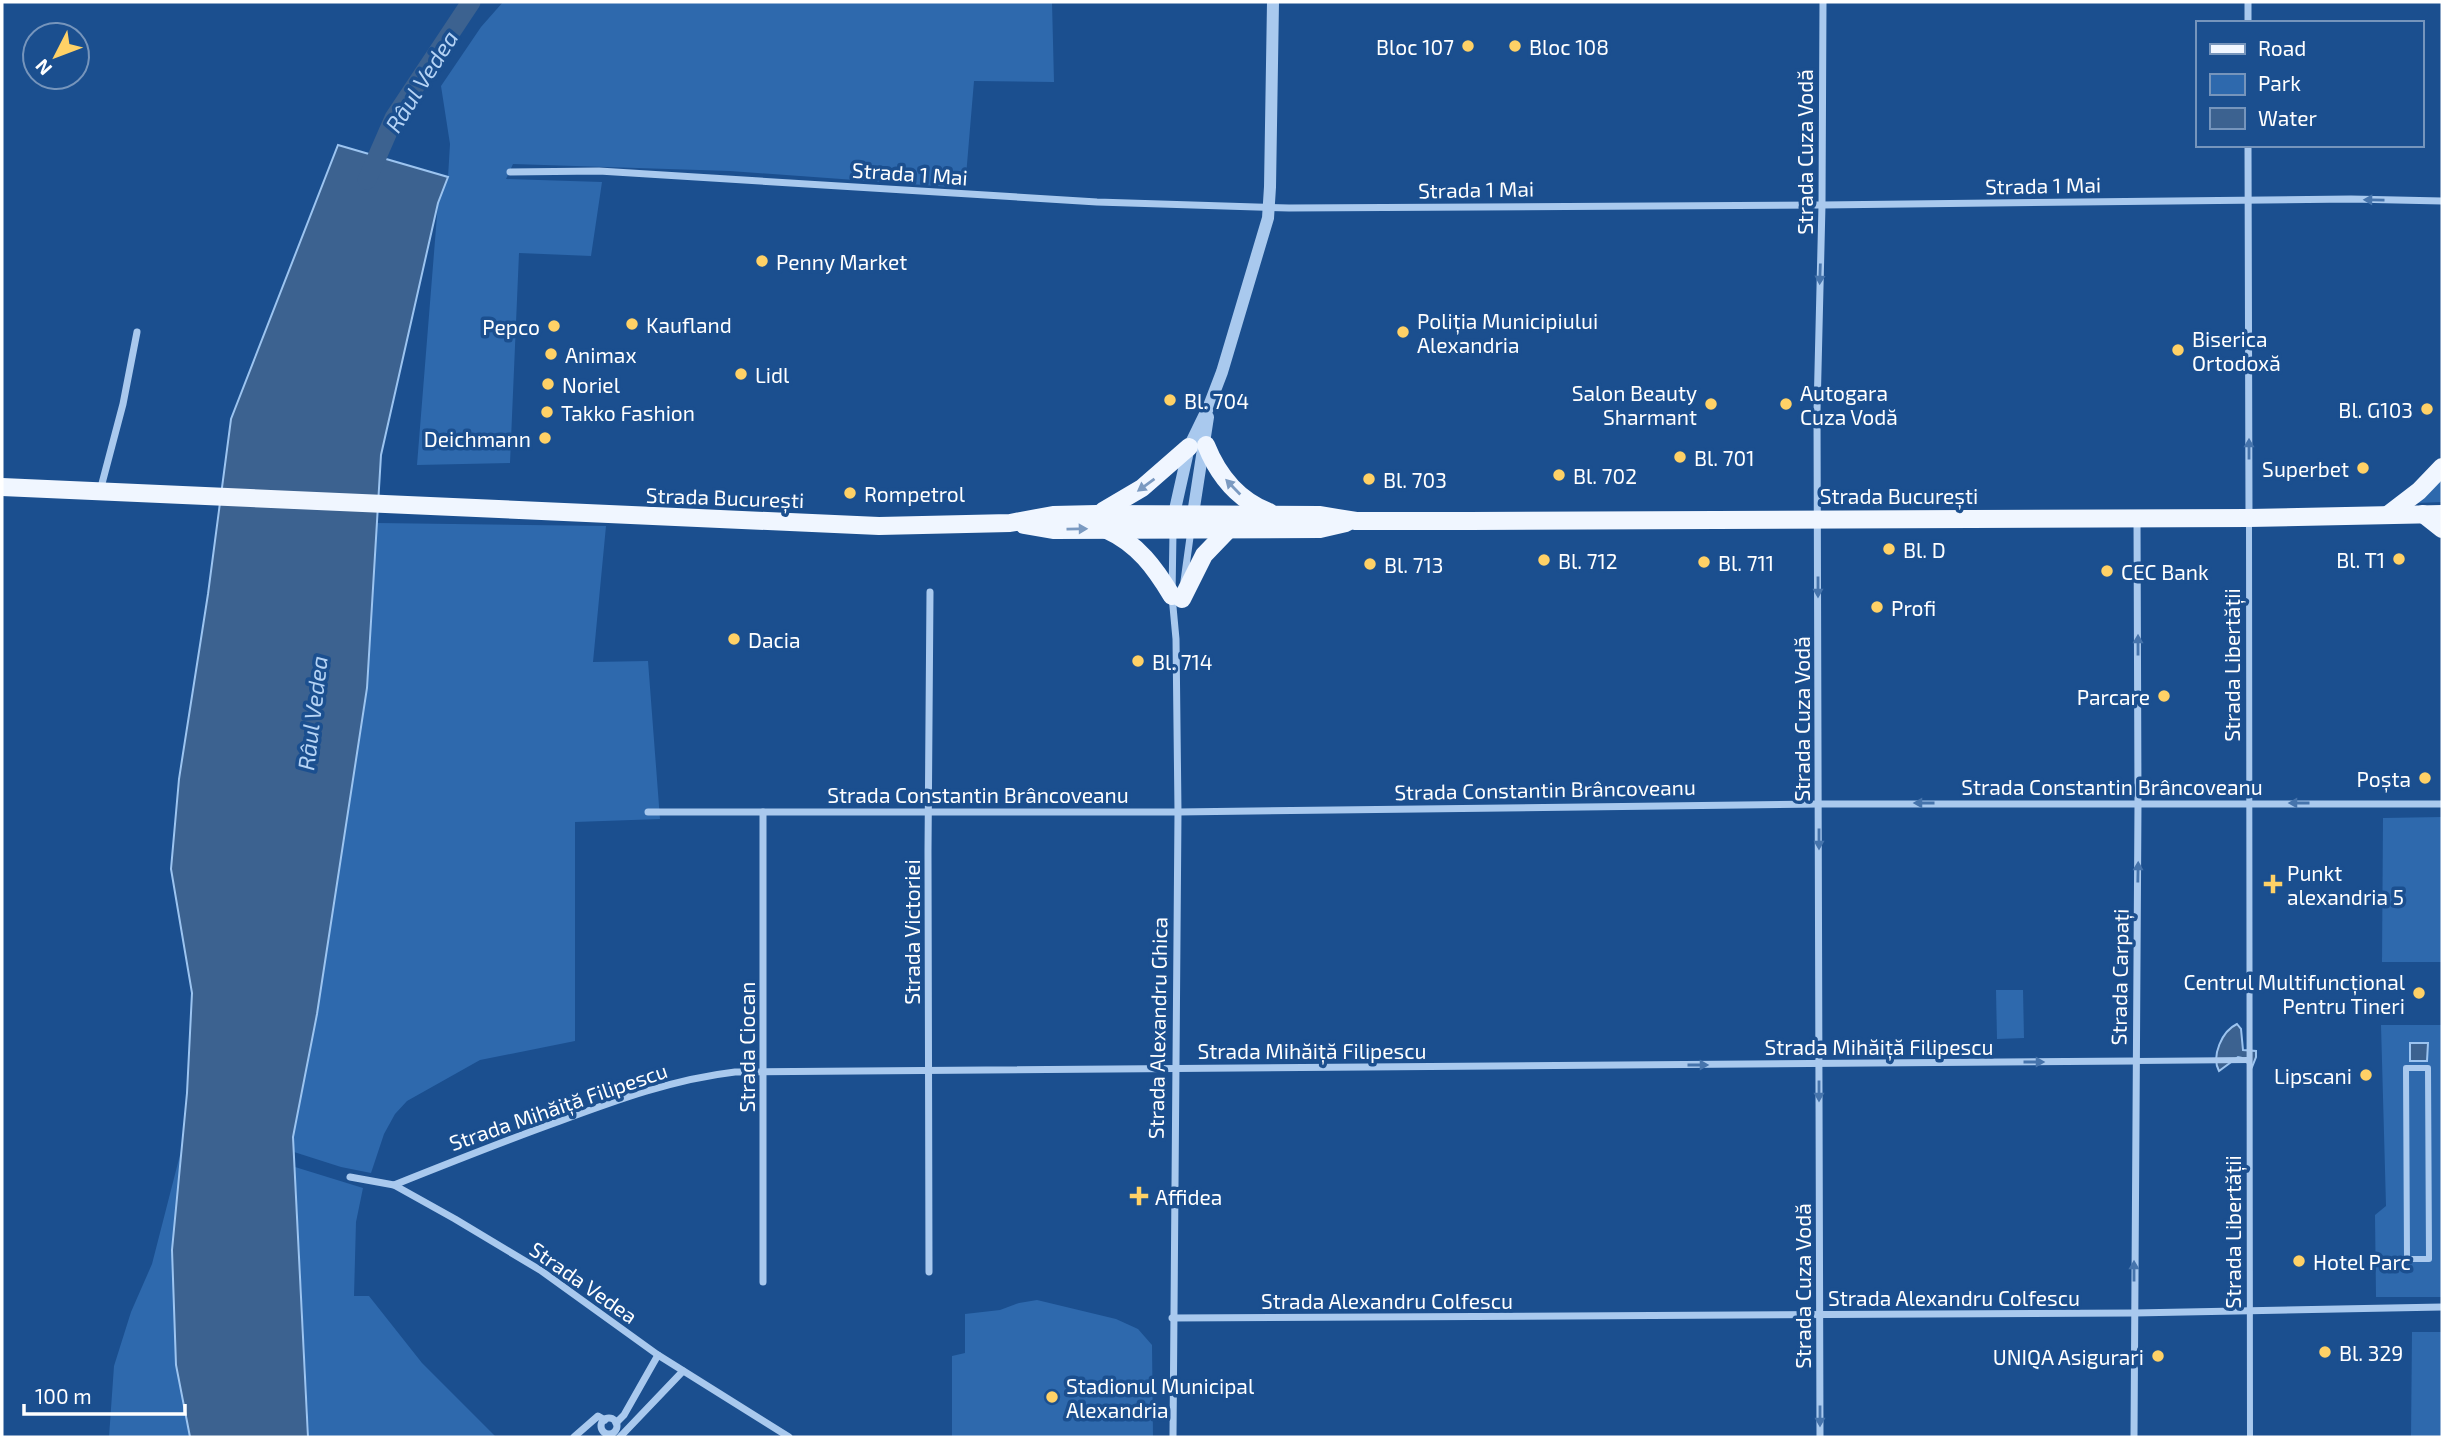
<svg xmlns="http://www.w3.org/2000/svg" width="2444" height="1439" font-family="'Exo 2',sans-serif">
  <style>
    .green { fill: #2e69ad }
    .water { fill: #3c6290; stroke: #9cc4f0; stroke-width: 2 }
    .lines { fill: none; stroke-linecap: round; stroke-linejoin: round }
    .river { stroke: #3c6290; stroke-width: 19 }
    .pedestrian { stroke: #a9c9ee; stroke-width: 6 }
    .minor { stroke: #a9c9ee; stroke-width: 7 }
    .tertiary { stroke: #a9c9ee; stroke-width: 12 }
    .primary { stroke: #f0f6ff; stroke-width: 18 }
    .oneway { fill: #4674ac }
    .oneway2 { fill: #7b9ac1 }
    .poi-dot { fill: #ffd166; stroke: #1b4f8f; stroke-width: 2.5 }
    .labels { text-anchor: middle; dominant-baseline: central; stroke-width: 7; stroke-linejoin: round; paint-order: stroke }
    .poi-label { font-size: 21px; fill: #fff; stroke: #1b4f8f; text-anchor: start }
    .street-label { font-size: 21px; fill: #fff; stroke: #1b4f8f }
    .water-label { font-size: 23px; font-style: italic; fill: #b5d3f5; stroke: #1b4f8f }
  </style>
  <rect width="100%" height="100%" fill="#1b4f8f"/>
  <!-- green -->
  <g class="green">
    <polygon points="503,2 1052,2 1054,82 974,81 965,188 730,171 513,164 506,179 602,182 591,256 519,253 510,463 417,465 438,203 448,177 450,144 441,86 481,27"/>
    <polygon points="2442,479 2442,502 2416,503 2427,495"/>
    <polygon points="377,523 606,526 593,662 648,661 660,819 575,822 575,1041 480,1060 407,1101 395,1114 384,1134 371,1173 341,1167 294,1152 293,1137 317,1014 367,688"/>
    <polygon points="2442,817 2442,962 2382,962 2383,818"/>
    <polygon points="1996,990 2023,990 2024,1038 1997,1039"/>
    <polygon points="2381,1025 2442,1025 2442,1297 2376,1297 2375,1215 2386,1206"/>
    <polygon points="182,1147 176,1365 190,1437 109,1437 114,1366 131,1312 152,1264"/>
    <polygon points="295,1167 363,1188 356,1222 354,1296 369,1296 422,1363 496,1437 309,1437"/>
    <polygon points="1037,1300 1116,1319 1138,1329 1152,1345 1153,1437 952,1437 952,1356 965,1353 965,1314 1000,1310 1019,1303"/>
    <polygon points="2412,1332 2442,1332 2442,1437 2411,1437"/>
  </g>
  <!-- water -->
  <g class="water">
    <polygon points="338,145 448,177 438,203 381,455 367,688 317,1014 293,1137 308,1437 190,1437 176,1365 172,1250 187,1093 192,993 171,869 179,779 208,594 231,419"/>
    <path d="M2237,1024l4,5 2,21 13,1v6l-4,10 -10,-9 -4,-1 -19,14c-8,-15 3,-40 18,-47z"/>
    <polygon points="2410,1043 2428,1043 2427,1061 2410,1061"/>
  </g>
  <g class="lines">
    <!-- river -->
    <polyline class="river" points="367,180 394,118 471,2"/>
    <!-- pedestrian -->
    <g class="pedestrian">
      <polyline points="2249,519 2250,1437"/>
      <polyline points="2135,1061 2249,1060"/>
      <polygon points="2406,1068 2428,1068 2429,1259 2407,1259"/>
    </g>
    <!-- minor -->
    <g class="minor">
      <polyline points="2248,2 2248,23"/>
      <polyline points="2248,145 2249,517"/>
      <polyline points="510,172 599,171 1097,202 1289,208 1822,205 2351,199 2442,201"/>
      <polyline points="100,491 123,404 137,332"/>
      <polyline points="1184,581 1191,530"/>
      <polyline points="648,812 1178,812 1819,804 2442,804"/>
      <polyline points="350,1177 394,1185 455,1219 540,1270 658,1355 789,1437"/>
      <path d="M394,1185c55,-22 110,-44 166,-64 57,-21 114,-42 175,-49l1400,-11"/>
      <polyline points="929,1272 928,851 930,592"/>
      <polyline points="763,1282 763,812"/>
      <polyline points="1172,1318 2134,1313 2442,1307"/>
      <circle cx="609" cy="1426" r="8"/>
      <polyline points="616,1423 624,1415 658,1355"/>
      <polyline points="574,1437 598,1416 605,1420"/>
      <polyline points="620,1437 683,1371"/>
      <polyline points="1173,1437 1178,812 1176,639 1172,596 1173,532"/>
      <polyline points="1820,1437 1817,411 1822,205 1823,2"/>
      <polyline points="2134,1437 2138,803 2137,518"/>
    </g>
    <!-- tertiary -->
    <g class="tertiary">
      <polyline points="1174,514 1189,447 1209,406 1222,372 1268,218 1270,187 1273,2"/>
      <polyline points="1193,514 1208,417"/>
    </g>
    <!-- primary -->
    <g class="primary">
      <path d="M1206,445c12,30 32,55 63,67"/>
      <polyline points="2,487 879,526 1010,523 1053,515 1097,514 1319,515 1356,521 1469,521 2249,518 2442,514"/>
      <polyline points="1103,511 1142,488 1189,447"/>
      <polyline points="2389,514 2419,491 2442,467"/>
      <polyline points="2423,514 2442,529"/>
      <polyline points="1024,525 1053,530 1320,529 1346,523"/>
      <path d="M1107,530c31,14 48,38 65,66"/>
      <polyline points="1182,599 1204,555 1229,529"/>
    </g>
  </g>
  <!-- one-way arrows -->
  <defs><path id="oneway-solid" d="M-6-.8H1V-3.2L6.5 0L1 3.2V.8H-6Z" transform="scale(1.75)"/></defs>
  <g class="oneway">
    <use href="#oneway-solid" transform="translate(2374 200) rotate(-179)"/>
    <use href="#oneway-solid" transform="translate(1820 274) rotate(92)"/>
    <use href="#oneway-solid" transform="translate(2249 449) rotate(-90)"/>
    <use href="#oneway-solid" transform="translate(1818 587) rotate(90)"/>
    <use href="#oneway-solid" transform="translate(2138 645) rotate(-90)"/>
    <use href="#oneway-solid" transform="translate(1924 803) rotate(180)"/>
    <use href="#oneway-solid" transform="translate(2299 803) rotate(-180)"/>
    <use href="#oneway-solid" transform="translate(1819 839) rotate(90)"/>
    <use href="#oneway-solid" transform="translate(2138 872) rotate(-89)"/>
    <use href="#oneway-solid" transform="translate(2034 1062)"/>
    <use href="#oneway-solid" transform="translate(1698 1065)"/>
    <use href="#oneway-solid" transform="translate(1819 1091) rotate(90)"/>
    <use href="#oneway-solid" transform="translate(2134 1271) rotate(-90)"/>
    <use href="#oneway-solid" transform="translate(1820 1416) rotate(90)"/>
  </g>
  <g class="oneway2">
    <use href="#oneway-solid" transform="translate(1146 485) rotate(144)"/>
    <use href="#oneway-solid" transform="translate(1233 487) rotate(-134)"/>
    <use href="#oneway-solid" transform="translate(1077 529) rotate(-1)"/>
  </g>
  <!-- markers -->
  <g class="poi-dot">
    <circle cx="1468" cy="46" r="7"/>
    <circle cx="1515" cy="46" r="7"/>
    <circle cx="762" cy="261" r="7"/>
    <circle cx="632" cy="324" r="7"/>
    <circle cx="554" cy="326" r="7"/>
    <circle cx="1403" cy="332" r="7"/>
    <circle cx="2178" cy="350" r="7"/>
    <circle cx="551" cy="354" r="7"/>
    <circle cx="741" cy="374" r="7"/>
    <circle cx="548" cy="384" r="7"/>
    <circle cx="1170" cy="400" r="7"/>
    <circle cx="1711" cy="404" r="7"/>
    <circle cx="1786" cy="404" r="7"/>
    <circle cx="2427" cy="409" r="7"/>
    <circle cx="547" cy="412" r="7"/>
    <circle cx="545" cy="438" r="7"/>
    <circle cx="1680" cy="457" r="7"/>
    <circle cx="2363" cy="468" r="7"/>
    <circle cx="1559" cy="475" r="7"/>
    <circle cx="1369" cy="479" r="7"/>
    <circle cx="850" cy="493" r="7"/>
    <circle cx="1889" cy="549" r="7"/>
    <circle cx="2399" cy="559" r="7"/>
    <circle cx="1544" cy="560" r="7"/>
    <circle cx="1704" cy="562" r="7"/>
    <circle cx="1370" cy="564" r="7"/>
    <circle cx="2107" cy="571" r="7"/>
    <circle cx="1877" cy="607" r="7"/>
    <circle cx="734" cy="639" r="7"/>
    <circle cx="1138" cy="661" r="7"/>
    <circle cx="2164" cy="696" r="7"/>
    <circle cx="2425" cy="778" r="7"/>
    <path d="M2269.5 873.5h7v7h7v7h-7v7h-7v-7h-7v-7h7z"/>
    <circle cx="2419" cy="993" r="7"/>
    <circle cx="2366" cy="1075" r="7"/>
    <path d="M1135.5 1185.5h7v7h7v7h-7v7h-7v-7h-7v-7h7z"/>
    <circle cx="2299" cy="1261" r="7"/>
    <circle cx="2325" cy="1352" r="7"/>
    <circle cx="2158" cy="1356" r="7"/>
    <circle cx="1052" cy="1397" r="7"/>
  </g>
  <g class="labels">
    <!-- poi labels -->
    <g class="poi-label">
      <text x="1454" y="46" text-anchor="end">Bloc 107</text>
      <text x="1529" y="46">Bloc 108</text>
      <text x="776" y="261">Penny Market</text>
      <text x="1417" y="320">Poliția Municipiului<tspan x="1417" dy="24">Alexandria</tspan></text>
      <text x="646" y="324">Kaufland</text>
      <text x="540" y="326" text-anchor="end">Pepco</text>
      <text x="2192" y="338">Biserica<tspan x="2192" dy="24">Ortodoxă</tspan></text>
      <text x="565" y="354">Animax</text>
      <text x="755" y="374">Lidl</text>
      <text x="562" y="384">Noriel</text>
      <text x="1697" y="392" text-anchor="end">Salon Beauty<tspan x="1697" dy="24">Sharmant</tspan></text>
      <text x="1800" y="392">Autogara<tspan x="1800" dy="24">Cuza Vodă</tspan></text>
      <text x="1184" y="400">Bl. 704</text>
      <text x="2413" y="409" text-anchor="end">Bl. G103</text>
      <text x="561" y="412">Takko Fashion</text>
      <text x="531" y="438" text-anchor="end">Deichmann</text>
      <text x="1694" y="457">Bl. 701</text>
      <text x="2349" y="468" text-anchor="end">Superbet</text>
      <text x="1573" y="475">Bl. 702</text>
      <text x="1383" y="479">Bl. 703</text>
      <text x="864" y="493">Rompetrol</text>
      <text x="1903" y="549">Bl. D</text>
      <text x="2385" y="559" text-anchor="end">Bl. T1</text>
      <text x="1558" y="560">Bl. 712</text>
      <text x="1718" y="562">Bl. 711</text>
      <text x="1384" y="564">Bl. 713</text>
      <text x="2121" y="571">CEC Bank</text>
      <text x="1891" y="607">Profi</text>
      <text x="748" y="639">Dacia</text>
      <text x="1152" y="661">Bl. 714</text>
      <text x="2150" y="696" text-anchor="end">Parcare</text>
      <text x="2411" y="778" text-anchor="end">Poșta</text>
      <text x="2287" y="872">Punkt<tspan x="2287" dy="24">alexandria 5</tspan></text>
      <text x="2405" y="981" text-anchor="end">Centrul Multifuncțional<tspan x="2405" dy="24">Pentru Tineri</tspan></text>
      <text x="2352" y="1075" text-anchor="end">Lipscani</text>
      <text x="1155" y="1196">Affidea</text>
      <text x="2313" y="1261">Hotel Parc</text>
      <text x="2339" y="1352">Bl. 329</text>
      <text x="2144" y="1356" text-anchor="end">UNIQA Asigurari</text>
      <text x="1066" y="1385">Stadionul Municipal<tspan x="1066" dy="24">Alexandria</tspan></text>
    </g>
    <!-- street labels -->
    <g class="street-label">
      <text transform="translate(1804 152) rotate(-90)">Strada Cuza Vodă</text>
      <text transform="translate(910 173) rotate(4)">Strada 1 Mai</text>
      <text transform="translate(2043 185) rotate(-1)">Strada 1 Mai</text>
      <text transform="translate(1476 189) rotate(-1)">Strada 1 Mai</text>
      <text x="1899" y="495">Strada București</text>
      <text transform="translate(725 497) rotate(2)">Strada București</text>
      <text transform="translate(2231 665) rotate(-90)">Strada Libertății</text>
      <text transform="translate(1801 719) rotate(-90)">Strada Cuza Vodă</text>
      <text x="2112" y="786">Strada Constantin Brâncoveanu</text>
      <text transform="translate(1545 789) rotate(-1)">Strada Constantin Brâncoveanu</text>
      <text x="978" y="794">Strada Constantin Brâncoveanu</text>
      <text transform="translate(911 932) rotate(-90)">Strada Victoriei</text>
      <text transform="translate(2119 977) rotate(-89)">Strada Carpați</text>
      <text transform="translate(1157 1028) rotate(-89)">Strada Alexandru Ghica</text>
      <text x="1879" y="1046">Strada Mihăiță Filipescu</text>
      <text transform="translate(746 1047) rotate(-90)">Strada Ciocan</text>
      <text x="1312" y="1050">Strada Mihăiță Filipescu</text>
      <text transform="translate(558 1106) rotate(-19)">Strada Mihăiță Filipescu</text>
      <text transform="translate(2232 1232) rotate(-90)">Strada Libertății</text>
      <text transform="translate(584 1282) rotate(35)">Strada Vedea</text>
      <text transform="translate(1802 1286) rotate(-90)">Strada Cuza Vodă</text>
      <text x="1954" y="1297">Strada Alexandru Colfescu</text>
      <text x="1387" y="1300">Strada Alexandru Colfescu</text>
    </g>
    <!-- water labels -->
    <g class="water-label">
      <text transform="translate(421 81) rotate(-58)">Râul Vedea</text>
      <text transform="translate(312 713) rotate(-83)">Râul Vedea</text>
    </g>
  </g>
  <!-- border -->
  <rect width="2444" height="1439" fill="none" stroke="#ffffff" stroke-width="7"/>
  <!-- legend -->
  <rect x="2196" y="21" width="228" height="126" fill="#1b4f8f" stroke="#7695bc" stroke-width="2"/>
  <rect x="2210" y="44" width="35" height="10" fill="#f0f6ff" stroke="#7695bc" stroke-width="2"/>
  <text x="2258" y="56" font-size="21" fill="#ffffff">Road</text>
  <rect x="2210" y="74" width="35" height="21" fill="#2e69ad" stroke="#7695bc" stroke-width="2"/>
  <text x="2258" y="91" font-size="21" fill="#ffffff">Park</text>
  <rect x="2210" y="108" width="35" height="21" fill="#3c6290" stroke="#7695bc" stroke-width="2"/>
  <text x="2258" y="126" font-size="21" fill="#ffffff">Water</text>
  <!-- north arrow -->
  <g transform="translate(56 56) rotate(228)"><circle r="33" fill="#1b4f8f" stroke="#7695bc" stroke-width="2"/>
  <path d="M0-5L12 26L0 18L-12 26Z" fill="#ffd166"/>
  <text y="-10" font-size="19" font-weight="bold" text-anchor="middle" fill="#ffffff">N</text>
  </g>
  <!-- scale -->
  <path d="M24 1404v10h161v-10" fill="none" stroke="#ffffff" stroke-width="3.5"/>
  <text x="35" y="1404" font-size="21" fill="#ffffff" stroke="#1b4f8f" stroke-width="5" paint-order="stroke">100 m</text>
</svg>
